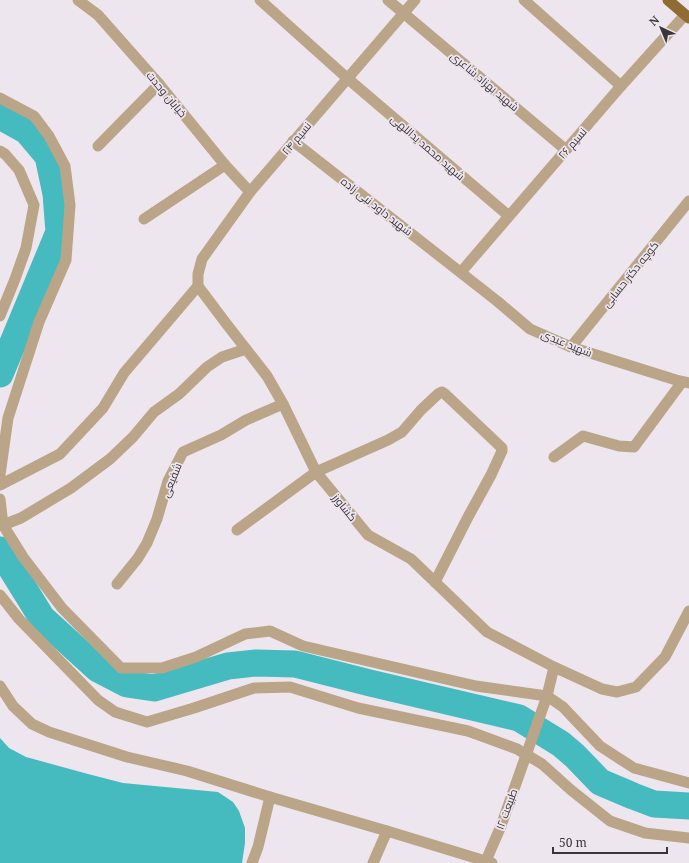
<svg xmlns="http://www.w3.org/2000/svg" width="689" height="863" font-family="'Noto Serif',Cairo,serif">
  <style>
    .water { fill: #45babf }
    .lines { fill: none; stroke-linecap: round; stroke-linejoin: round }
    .river { stroke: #45babf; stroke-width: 27 }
    .minor { stroke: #baa589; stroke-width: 11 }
    .tertiary { stroke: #baa589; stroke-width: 11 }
    .primary { stroke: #906c32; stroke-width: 11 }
    .labels { text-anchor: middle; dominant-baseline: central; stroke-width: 3.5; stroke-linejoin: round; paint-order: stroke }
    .street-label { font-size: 11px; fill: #393539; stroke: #eee6ee }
  </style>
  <rect width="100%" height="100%" fill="#eee6ee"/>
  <!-- water -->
  <polygon class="water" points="0,738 9,748 26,757 88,774 123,783 218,792 233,802 239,811 245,828 245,843 242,863 0,863"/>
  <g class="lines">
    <!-- river -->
    <g class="river">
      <polyline points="0,116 27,131 48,156 56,194 59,232 0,374"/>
      <polyline points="0,550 42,618 98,669 127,684 154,688 228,666 256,663 295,664 370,683 519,718 561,744 575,756 600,782 633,796 654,804 689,806"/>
    </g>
    <!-- minor -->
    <g class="minor">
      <polyline points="260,0 347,78 509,216"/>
      <polyline points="388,0 566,150"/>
      <polyline points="524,0 621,86"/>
      <polyline points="0,98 34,116 49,136 65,166 70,205 66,260 39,322 8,418 0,475"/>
      <polyline points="293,141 497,301 530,329 571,347 676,380 689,383"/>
      <polyline points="98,146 159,84"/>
      <polyline points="0,151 5,154 19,170 34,205 26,248 15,279 0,316"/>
      <polyline points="144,219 225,165"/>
      <polyline points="461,272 621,86 685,15"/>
      <polyline points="571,347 689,201"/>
      <polyline points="554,457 583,436 619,446 634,447 682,382"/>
      <polyline points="0,485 60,454 103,408 124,373 198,286"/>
      <polyline points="0,499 3,525 23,557 62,608 121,668 162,668 196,657 245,634 270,631 303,646 476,686 547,696 563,707 600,746 634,768 689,783"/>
      <polyline points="3,525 21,518 71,488 110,459 133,437 154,412 179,394 207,367 222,357 246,349"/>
      <polyline points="237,530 316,472 388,440 402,432 421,410 438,394 442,392 445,394 502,448 502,451 491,475 468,517 435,582"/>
      <polyline points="117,584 138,558 147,543 157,519 168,481 183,452 221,435 246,420 283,404"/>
      <polyline points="0,595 19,619 98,700 115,712 147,722 194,708 254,688 290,687 358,708 468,731 517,749 542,764 571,790 610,821 645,833 689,838"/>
      <polyline points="0,686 13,706 32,724 49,732 127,757 187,771 270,797 387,831 492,863"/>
      <polyline points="252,863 258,847 270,797"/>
      <polyline points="373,863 387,831"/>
      <polyline points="485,863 501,826 547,696 554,667"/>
    </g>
    <!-- tertiary -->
    <g class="tertiary">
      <polyline points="78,0 98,15 159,84 225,165 250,192"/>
      <polyline points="415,0 250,192 202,259 198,274 198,286 225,322 267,376 283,404 316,472 368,535 411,559 487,632 554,667 602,689 617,692 636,687 665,657 689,611"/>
    </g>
    <!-- primary -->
    <polyline class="primary" points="668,0 689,18"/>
  </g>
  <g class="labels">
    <!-- street labels -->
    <g class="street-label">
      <text transform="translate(485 81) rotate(40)">شهید بهزاد شاعری</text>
      <text transform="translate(167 94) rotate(50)">خیابان وحدت</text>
      <text transform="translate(296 138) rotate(-50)">نسیم ۲۴</text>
      <text transform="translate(572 143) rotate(-49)">نسیم ۲۶</text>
      <text transform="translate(428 147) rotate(41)">شهید محمد یداللهی</text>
      <text transform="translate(377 206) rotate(38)">شهید داود نبی زاده</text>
      <text transform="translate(630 274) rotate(-51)">کوچه دکتر حسابی</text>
      <text transform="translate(567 343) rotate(22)">شهید عبدی</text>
      <text transform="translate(171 480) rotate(-68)">شفیعی</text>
      <text transform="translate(345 507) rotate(51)">کشاورز</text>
      <text transform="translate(506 809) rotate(-70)">طبیعت ۱۲</text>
    </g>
  </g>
  <!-- north arrow -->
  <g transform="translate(661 28) rotate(316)" stroke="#eee6ee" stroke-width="3" paint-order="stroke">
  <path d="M0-3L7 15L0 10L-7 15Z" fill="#393539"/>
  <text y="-6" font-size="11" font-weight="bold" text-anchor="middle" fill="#393539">N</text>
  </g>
  <!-- scale -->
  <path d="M553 847v6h114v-6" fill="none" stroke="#393539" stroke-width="2"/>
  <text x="559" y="847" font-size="12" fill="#393539" stroke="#eee6ee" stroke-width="3" paint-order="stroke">50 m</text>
</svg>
